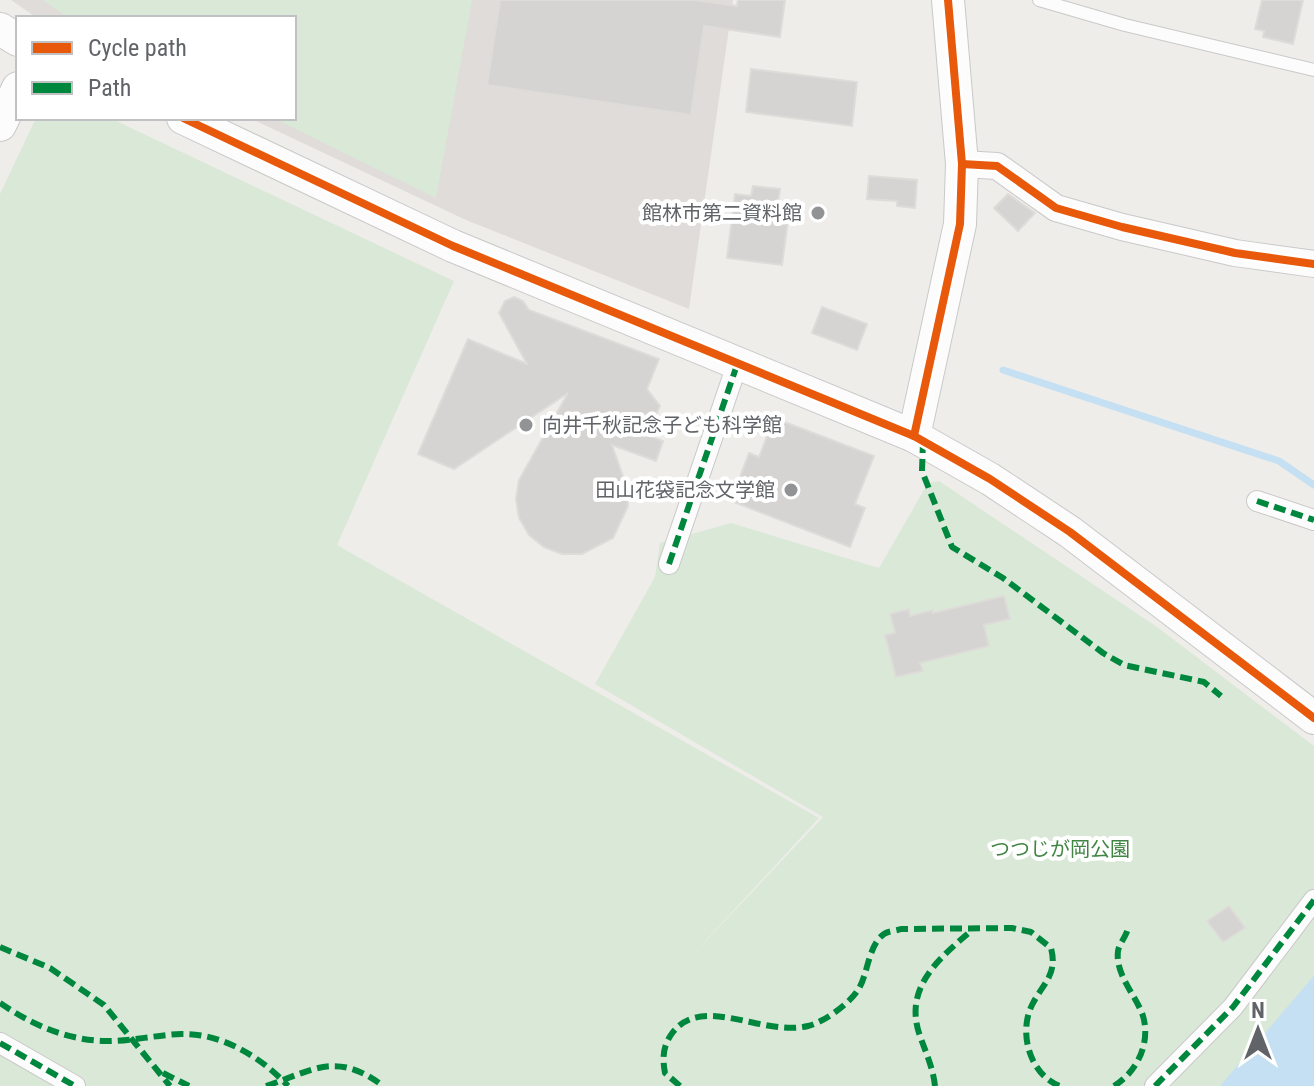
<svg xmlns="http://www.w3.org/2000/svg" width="1314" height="1086" font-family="'Roboto Condensed','Noto Sans JP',sans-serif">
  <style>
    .education { fill: #dfdcd9 }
    .green { fill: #dae8d7 }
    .water { fill: #c4e0f2 }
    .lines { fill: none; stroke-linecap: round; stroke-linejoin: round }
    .stream { stroke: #c4e0f2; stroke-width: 7 }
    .building { fill: #d6d4d3; stroke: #dedcd9; stroke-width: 2 }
    .service-casing { stroke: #c9c9c9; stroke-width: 14 }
    .pedestrian-casing { stroke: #c9c9c9; stroke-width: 22 }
    .minor-casing { stroke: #c9c9c9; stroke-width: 28 }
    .tertiary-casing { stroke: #c9c9c9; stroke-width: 34 }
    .service { stroke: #fdfcfc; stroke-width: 12 }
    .pedestrian { stroke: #fdfcfc; stroke-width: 20 }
    .minor { stroke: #fdfcfc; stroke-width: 26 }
    .tertiary { stroke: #fdfcfc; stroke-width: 32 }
    .quiet { stroke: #00873e; stroke-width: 6; stroke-dasharray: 12 6; stroke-linecap: butt }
    .cycleway-casing { stroke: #fff; stroke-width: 13 }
    .cycleway { stroke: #e8590c; stroke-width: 8 }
    .poi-dot { fill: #929395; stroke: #fff; stroke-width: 3 }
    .labels { text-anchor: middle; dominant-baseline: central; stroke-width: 8; stroke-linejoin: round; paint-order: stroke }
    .poi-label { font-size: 20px; fill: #606367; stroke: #fff; text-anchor: end }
    .park-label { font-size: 20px; fill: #418543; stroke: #fff }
  </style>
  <rect width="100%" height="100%" fill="#efedea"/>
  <!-- education -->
  <polygon class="education" points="11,0 733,0 689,309 466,220 250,118 294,118 294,18 37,18"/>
  <!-- green -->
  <g class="green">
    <polygon points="43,0 472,0 436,198 273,118 294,118 294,18 68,18"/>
    <polygon points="36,118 110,118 454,281 337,545 819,818 684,964 823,817 595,684 655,577 660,543 731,523 879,568 928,483 939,481 1157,627 1314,746 1314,1086 0,1086 0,194"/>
  </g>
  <!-- water -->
  <polygon class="water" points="1314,975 1314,1086 1220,1086 1312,978"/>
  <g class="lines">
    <!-- stream -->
    <polyline class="stream" points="1003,370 1279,461 1314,485"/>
  </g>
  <!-- building -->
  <g class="building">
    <polygon points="500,0 695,0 737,6 738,0 785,0 780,37 704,26 691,115 487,85"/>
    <polygon points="1262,0 1303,0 1293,44 1263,37 1264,31 1255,29"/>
    <polygon points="751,69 857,82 852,126 746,112"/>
    <polygon points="869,176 917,180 915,208 897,206 897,201 867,199"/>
    <polygon points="753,186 780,189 778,204 790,206 782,265 727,258 735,194 751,196"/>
    <polygon points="1008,194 1035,213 1018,231 994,208"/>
    <polygon points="514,297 523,301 529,310 659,359 647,389 660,406 647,435 663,441 656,461 612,445 627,488 628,506 613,538 582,554 562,554 544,547 529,535 519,518 516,499 519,480 568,393 454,469 418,454 468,339 527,364 499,313 505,301"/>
    <polygon points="822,307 867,324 857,350 812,333"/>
    <polygon points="774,418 874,456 855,504 865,508 850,547 731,501 749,453 759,457"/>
    <polygon points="1004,596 1010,619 984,625 989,646 920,663 923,671 896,677 885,635 895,633 890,614 909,609 910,616 933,610 933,613"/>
    <polygon points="1229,906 1245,928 1223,942 1207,921"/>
  </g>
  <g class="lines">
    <!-- service casing -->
    <g class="service-casing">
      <polyline id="service" points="1039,0 1125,25 1314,70"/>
    </g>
    <!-- pedestrian casing -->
    <g class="pedestrian-casing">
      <g id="pedestrian">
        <polyline points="1257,501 1314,520"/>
        <polyline points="669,564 738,362"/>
        <polyline points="0,1043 75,1086"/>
        <polyline points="1155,1086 1233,1007 1314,900"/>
      </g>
    </g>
    <!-- minor casing -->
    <g class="minor-casing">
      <polyline id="minor" points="962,164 997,166 1056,208 1122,227 1235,253 1314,264"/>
    </g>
    <!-- tertiary casing -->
    <g class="tertiary-casing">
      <g id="tertiary">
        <polyline points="0,29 18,40"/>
        <polyline points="183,118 453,246 914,436 990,479 1070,532 1314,718"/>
        <polyline points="0,125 18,88"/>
        <polyline points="914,436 960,224 962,164 948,0"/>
      </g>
    </g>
    <!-- service -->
    <use href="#service" class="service"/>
    <!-- pedestrian -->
    <use href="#pedestrian" class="pedestrian"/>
    <!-- minor -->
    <use href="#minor" class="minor"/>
    <!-- tertiary -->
    <use href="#tertiary" class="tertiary"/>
    <!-- quiet -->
    <g class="quiet">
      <polyline points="923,441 922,471 952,547 1003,578 1103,653 1124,665 1204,682 1221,696"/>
      <polyline points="1257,501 1314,520"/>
      <polyline points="669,564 738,362"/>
      <polyline points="0,947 50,968 104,1005 170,1086"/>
      <path d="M0,1003c31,21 64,36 102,38 26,1 53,-6 79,-7 41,-1 80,23 107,52"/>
      <polyline points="0,1043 75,1086"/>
      <polyline points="163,1073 189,1086"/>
      <path d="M266,1086c46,-15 70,-36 117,0"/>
      <path d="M680,1086l-15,-13c-3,-16 -2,-28 8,-41 30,-38 90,5 135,-6 16,-4 41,-22 50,-36 10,-15 10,-45 26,-56 4,-3 12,-3 17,-5l111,-1 19,4 20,16c7,27 -8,35 -19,57 -14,28 -2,70 28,81"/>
      <path d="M935,1086c-2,-19 -10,-35 -16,-53 -15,-47 22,-76 53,-103"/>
      <path d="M1114,1086c23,-14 37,-43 29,-70 -7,-21 -28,-41 -25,-65 1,-7 8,-14 10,-23"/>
      <polyline points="1155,1086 1233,1007 1314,900"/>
    </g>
    <!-- cycleway casing -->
    <g class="cycleway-casing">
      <g id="cycleway">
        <polyline points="183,118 453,246 914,436 990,479 1070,532 1314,718"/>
        <polyline points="962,164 997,166 1056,208 1122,227 1235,253 1314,264"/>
        <polyline points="914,436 960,224 962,164 948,0"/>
      </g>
    </g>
    <!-- cycleway -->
    <use href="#cycleway" class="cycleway"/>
  </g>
  <!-- markers -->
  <g class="poi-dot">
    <circle cx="818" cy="213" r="8"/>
    <circle cx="526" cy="425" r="8"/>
    <circle cx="791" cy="490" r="8"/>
  </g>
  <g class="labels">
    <!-- poi labels -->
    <g class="poi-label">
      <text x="802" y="213">館林市第二資料館</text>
      <text x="542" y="425" text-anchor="start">向井千秋記念子ども科学館</text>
      <text x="775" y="490">田山花袋記念文学館</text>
    </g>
    <!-- park labels -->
    <g class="park-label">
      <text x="1060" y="849">つつじが岡公園</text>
    </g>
  </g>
  <!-- legend -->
  <rect x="16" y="16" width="280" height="104" fill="#ffffff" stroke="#bfc1c2" stroke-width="2"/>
  <rect x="32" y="42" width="40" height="12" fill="#e8590c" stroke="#bfc1c2" stroke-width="2"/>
  <text x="88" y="56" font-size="24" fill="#606367">Cycle path</text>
  <rect x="32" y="82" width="40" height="12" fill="#00873e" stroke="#bfc1c2" stroke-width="2"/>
  <text x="88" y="96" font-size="24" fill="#606367">Path</text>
  <!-- north arrow -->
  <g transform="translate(1258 1030)" stroke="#ffffff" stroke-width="6" paint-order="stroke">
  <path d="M0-6L14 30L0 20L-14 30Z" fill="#606367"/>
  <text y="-12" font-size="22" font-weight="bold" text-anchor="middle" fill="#606367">N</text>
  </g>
</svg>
